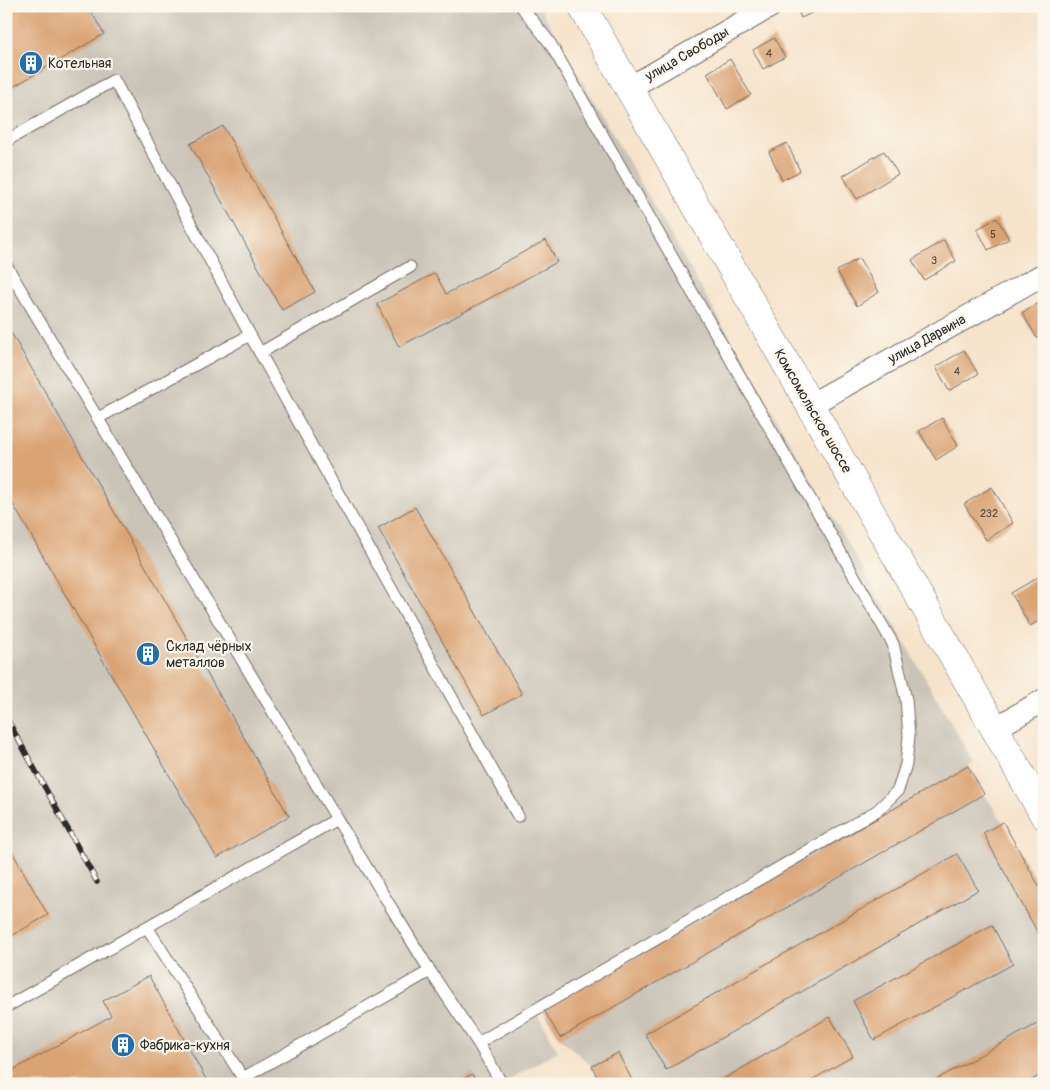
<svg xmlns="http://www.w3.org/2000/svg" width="1050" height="1090" font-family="Pangolin,sans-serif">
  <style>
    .industrial { fill: #cac3b8 }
    .building { fill: #daa373 }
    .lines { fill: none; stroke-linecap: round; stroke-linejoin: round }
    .service-casing { stroke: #726b63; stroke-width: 13 }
    .minor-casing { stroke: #726b63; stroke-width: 24 }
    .secondary-casing { stroke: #726b63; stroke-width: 29 }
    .service { stroke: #fff; stroke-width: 11 }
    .minor { stroke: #fff; stroke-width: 22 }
    .secondary { stroke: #fff; stroke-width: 28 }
    .rail-casing { stroke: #2b2b2b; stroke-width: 5.5 }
    .rail { stroke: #fbf7ec; stroke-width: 4; stroke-dasharray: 11; stroke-linecap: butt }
    .labels { text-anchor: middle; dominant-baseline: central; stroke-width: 4.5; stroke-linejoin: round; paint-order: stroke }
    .number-label { font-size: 11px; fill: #57493d }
    .street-label { font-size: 14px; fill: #2b2b2b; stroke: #fbf7ec }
    .poi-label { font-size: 14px; fill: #2b2b2b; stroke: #fbf7ec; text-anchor: start }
  </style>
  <rect width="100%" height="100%" fill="#fbf7ec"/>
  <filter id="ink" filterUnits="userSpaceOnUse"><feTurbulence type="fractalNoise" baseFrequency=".02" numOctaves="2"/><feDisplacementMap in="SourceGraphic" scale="10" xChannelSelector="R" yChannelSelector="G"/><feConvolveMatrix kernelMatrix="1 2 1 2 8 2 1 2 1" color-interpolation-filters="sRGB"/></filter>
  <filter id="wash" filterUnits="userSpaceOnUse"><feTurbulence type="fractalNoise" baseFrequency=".0096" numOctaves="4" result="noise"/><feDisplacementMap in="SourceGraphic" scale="20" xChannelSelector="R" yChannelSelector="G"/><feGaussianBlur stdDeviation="1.12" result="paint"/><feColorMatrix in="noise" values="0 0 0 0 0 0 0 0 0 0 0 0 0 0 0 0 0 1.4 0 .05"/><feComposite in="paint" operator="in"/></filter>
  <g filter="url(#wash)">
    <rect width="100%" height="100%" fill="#f6e3cb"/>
    <!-- industrial -->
    <polygon class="industrial" points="6,6 539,6 974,763 968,767 984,794 1003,822 1044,895 1044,1084 601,1084 592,1066 560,1038 543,1010 537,1014 558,1051 501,1084 6,1084"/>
    <g id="blocks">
      <!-- building -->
      <g class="building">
        <polygon points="6,6 88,6 104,34 6,91"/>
        <polygon points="796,6 818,6 820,9 801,18"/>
        <polygon points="774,38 785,57 763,69 753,50"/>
        <polygon points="730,59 751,95 727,109 707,73"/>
        <polygon points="223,126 315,292 282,310 190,144"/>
        <polygon points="787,143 800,171 782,180 769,152"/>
        <polygon points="884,151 898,174 857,199 843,176"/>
        <polygon points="997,218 1009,239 988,250 977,229"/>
        <polygon points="546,240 557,262 399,347 377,304 435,273 446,294"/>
        <polygon points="944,240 956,261 924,280 912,260"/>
        <polygon points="859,258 879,292 857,306 837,271"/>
        <polygon points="1044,300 1044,334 1037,338 1022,313"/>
        <polygon points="6,324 289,816 217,858 6,492"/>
        <polygon points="964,350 978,374 949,391 936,367"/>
        <polygon points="942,418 958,446 936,460 919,431"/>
        <polygon points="992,487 1013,523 986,540 964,504"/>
        <polygon points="415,507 522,694 484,715 378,528"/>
        <polygon points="1042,575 1044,580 1044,618 1030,626 1011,593"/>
        <polygon points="968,766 984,794 560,1038 544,1010"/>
        <polygon points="1003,822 1044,895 1044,944 983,833"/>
        <polygon points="6,841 48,915 6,939"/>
        <polygon points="957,854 978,890 666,1070 645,1034"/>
        <polygon points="992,925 1013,964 874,1040 853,1001"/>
        <polygon points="149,976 207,1081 203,1084 6,1084 6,1074 111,1016 103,1001"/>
        <polygon points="830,1017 853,1056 805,1084 715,1084"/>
        <polygon points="1044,1020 1044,1073 1025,1084 928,1084"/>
        <polygon points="618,1053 634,1084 600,1084 592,1066"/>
        <polygon points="472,1074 478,1084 456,1084 460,1081"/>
      </g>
    </g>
  </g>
  <g filter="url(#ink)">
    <use href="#blocks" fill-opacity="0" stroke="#726b63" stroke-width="1"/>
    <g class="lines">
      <!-- service casing -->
      <g class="service-casing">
        <g id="service">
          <polyline points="6,141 114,80 250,335"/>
          <polyline points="6,265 337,819 430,971 478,1043 502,1084"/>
          <polyline points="260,353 410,267"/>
          <polyline points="98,418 250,335 518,816"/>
          <polyline points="147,927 243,1078 430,971"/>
          <polyline points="6,1007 337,819"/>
          <polyline points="478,1043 878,810 898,790 906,764 909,736 906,699 893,644 550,43 521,6"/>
        </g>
      </g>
      <!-- minor casing -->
      <g class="minor-casing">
        <g id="minor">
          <polyline points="629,88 771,6"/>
          <polyline points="810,405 1044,274"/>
          <polyline points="994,729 1044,700"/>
        </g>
      </g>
      <!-- secondary casing -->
      <g class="secondary-casing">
        <polyline id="secondary" points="582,6 1044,815"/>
      </g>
      <!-- service -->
      <use href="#service" class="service"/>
      <!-- minor -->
      <use href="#minor" class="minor"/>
      <!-- secondary -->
      <use href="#secondary" class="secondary"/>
      <!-- rail casing -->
      <g class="rail-casing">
        <polyline id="rail" points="6,717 97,882"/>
      </g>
      <!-- rail -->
      <use href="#rail" class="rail"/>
    </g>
  </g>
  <!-- icons -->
  <defs>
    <g id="building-disc" transform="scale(1.25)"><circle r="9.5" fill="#1f6fb2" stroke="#fbf7ec"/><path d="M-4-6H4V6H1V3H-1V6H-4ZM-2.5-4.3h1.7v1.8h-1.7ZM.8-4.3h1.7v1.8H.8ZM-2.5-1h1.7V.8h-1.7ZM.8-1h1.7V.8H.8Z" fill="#fff"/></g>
  </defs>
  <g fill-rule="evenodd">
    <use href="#building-disc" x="31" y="63"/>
    <use href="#building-disc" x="148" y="654"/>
    <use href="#building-disc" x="123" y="1045"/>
  </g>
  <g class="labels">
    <!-- number labels -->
    <g class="number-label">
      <text x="769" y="53">4</text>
      <text x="993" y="234">5</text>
      <text x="934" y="260">3</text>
      <text x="957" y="371">4</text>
      <text x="989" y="513">232</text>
    </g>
    <!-- street labels -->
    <g class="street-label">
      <text transform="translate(687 54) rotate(-30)">улица Свободы</text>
      <text transform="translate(927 339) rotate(-29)">улица Дарвина</text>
      <text transform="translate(813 411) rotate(60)">Комсомольское шоссе</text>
    </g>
    <!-- poi labels -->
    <g class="poi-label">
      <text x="48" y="63">Котельная</text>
      <text x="166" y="646">Склад чёрных<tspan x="166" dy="16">металлов</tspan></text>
      <text x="140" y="1045">Фабрика-кухня</text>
    </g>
  </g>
  <!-- margin -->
  <rect width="1050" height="1090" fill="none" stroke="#fbf7ec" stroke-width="25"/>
</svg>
